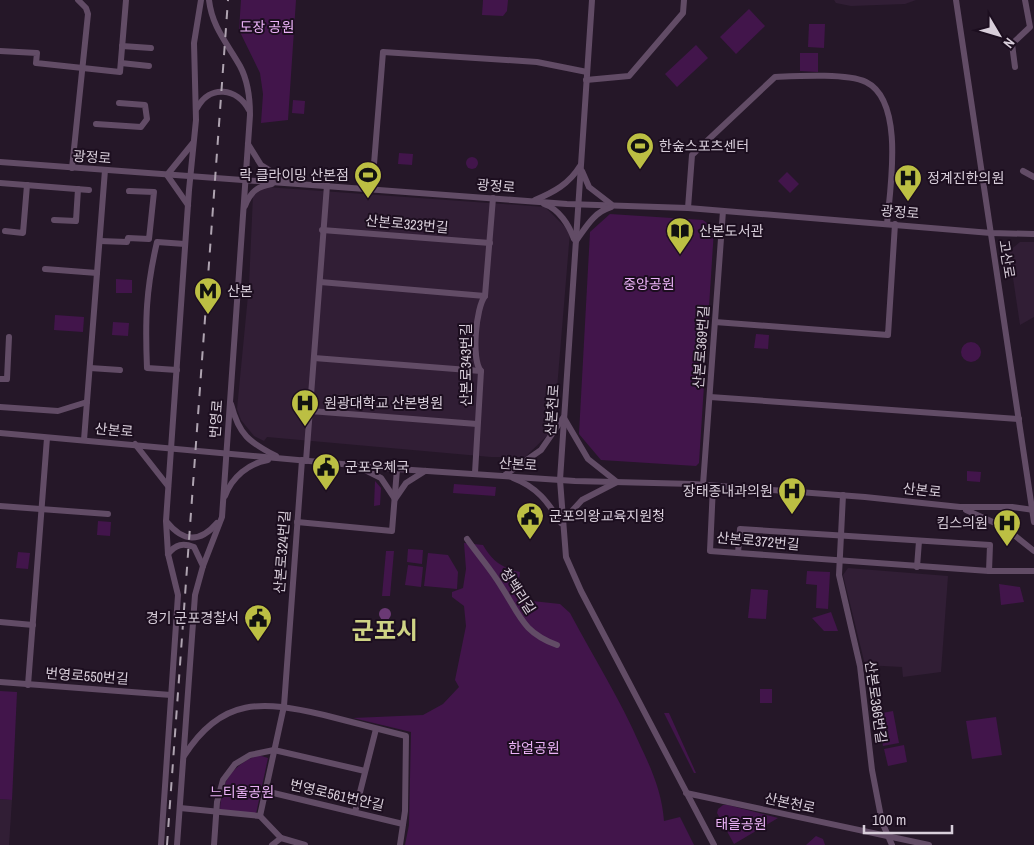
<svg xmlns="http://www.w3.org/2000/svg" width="1034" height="845" font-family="'Archivo Narrow','Noto Sans KR',sans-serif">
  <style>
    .built { fill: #311e35 }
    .green { fill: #42154b }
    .water { fill: #6a3974 }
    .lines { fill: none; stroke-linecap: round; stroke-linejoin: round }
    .minor { stroke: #624c66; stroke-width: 6 }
    .rail { stroke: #afa4b1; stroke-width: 2; stroke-dasharray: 9 9; stroke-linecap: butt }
    .labels { text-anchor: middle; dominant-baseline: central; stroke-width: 4; stroke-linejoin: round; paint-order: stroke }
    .park-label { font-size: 14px; fill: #ebb2f7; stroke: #1c0e1f }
    .poi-label { font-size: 14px; fill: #d8ceda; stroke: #1c0e1f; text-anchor: start }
    .street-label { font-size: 14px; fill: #d8ceda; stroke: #1c0e1f }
    .town-label { font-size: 24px; font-weight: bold; fill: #cfd385; stroke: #1c0e1f }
  </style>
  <rect width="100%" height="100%" fill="#251728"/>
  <!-- built -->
  <g class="built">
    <polygon points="834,0 916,0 905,4 851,6 836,3"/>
    <polygon points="266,187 545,207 570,232 554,425 551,432 525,457 491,457 267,437 264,441 254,436 241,420 237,409 249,285 253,195"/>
    <polygon points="1020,242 1034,242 1034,317 1020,325 1009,251"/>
    <polygon points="848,568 948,576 941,672 903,677 902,667 865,665 843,575"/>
    <polygon points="0,799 12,800 9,845 0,845"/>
  </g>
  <!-- green -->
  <g class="green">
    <polygon points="241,0 296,0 288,120 261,123 263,94 260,73 239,30"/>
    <polygon points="483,0 508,0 507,11 503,16 482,15"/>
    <polygon points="749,9 765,26 736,54 720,37"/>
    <polygon points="809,24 825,24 824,48 808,47"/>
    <polygon points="696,45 708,58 677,87 665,74"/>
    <polygon points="800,53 818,53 818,72 800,71"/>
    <polygon points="293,100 305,101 304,114 292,113"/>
    <polygon points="399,153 413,154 412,165 398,164"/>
    <circle cx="472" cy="163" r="6"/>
    <polygon points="787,172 799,184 790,193 778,181"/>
    <polygon points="610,214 703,220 714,229 699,463 696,466 601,460 579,434 590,232"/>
    <polygon points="116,279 132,280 132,293 116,293"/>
    <polygon points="55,315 84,317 83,332 54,330"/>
    <polygon points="113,322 129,323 128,336 112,335"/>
    <polygon points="756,334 769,335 768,349 754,348"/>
    <circle cx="971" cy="352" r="10"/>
    <polygon points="967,471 981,472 980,482 967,481"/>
    <polygon points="375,481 381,488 380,505 374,506"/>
    <polygon points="454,484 496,487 495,496 453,493"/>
    <polygon points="98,521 111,522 110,536 97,535"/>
    <path d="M464,543l19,2c9,16 19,23 37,27l-2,15 5,13 37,4 10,9c24,45 50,86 70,132 12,25 22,48 24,76l16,-4 14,28h-29l-1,-17 1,17h-260l4,-20 2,-93 -58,-14 70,-3 20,-11 16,-17 -4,-7 11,-54 -2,-20 -12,-9v-5l11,-4 3,-19z"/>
    <polygon points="408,549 423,550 422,564 407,562"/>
    <polygon points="386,551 394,551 390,596 382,596"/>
    <polygon points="18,552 30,553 28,569 16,568"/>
    <polygon points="428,553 448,555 458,572 457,589 424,586"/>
    <polygon points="408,565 423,567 421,587 405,585"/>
    <polygon points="807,571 830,572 828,609 816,608 817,585 806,584"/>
    <polygon points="999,584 1020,587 1024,602 1001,605"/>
    <polygon points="751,589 768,590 766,619 748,618"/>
    <polygon points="831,612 838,631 824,631 812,618"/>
    <rect x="760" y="689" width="12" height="14"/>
    <polygon points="0,691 17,692 12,800 0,799"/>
    <polygon points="893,711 899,743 883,746 877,714"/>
    <polygon points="664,713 669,713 696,773 694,773"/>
    <polygon points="996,717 1002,755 972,759 966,721"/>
    <polygon points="904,745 907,762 888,766 884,749"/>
    <path d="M258,755l10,3 -12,56 -36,-4c1,-28 11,-44 38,-55z"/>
    <polygon points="723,805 728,805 778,818 734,844 717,813 718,809"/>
    <polygon points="816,836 823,839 825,845 806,845"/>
  </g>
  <!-- water -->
  <circle class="water" cx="385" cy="614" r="6"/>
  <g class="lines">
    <!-- minor -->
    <g class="minor">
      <polyline points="592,0 560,480 566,557 581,591 714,845"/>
      <polyline points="956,0 1034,522"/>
      <polyline points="122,46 151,48"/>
      <polyline points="0,51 37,53 36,63 120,72 126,0"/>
      <polyline points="121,63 149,66"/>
      <polyline points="1015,67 1012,44 1030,27 1025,0"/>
      <polyline points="586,80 629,76 683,13 684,0"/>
      <path d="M197,108c13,-24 40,-20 52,2"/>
      <polyline points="96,124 141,127 147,119 145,105 119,103"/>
      <polyline points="248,144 261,165 287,181"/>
      <polyline points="0,162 567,204 688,208 991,233 1034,234"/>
      <polyline points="72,168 88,14 86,8 78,0"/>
      <polyline points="582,171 589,187 611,204"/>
      <polyline points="1023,171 1034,177"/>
      <polyline points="0,183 89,190"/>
      <polyline points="372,189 383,52 537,62 587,72"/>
      <path d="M535,200c19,-8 34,-16 45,-34"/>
      <path d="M544,204c15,5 25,21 30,35"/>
      <polyline points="188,205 167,175 193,143"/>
      <path d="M245,206c5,-14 13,-20 27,-22"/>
      <path d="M688,208l4,-53 83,-78c22,-1 72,-4 91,5 39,19 24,107 21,142"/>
      <polyline points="54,220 76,221 78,189"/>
      <polyline points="322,230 490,243"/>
      <polyline points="5,231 23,233 27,185"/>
      <polyline points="100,241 127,242 128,238 149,239 154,192 129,191"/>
      <path d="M576,241c10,-14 18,-29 35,-34"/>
      <polyline points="45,269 97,273"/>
      <polyline points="320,282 485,296"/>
      <polyline points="715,322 888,335 895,224"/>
      <polyline points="314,358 481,371"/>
      <polyline points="90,368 120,370"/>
      <path d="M177,370l-30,-2c-2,-48 -1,-79 10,-126l28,2"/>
      <polyline points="0,379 7,379 9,337"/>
      <polyline points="710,397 1019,419"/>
      <path d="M231,404c8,31 18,38 45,52"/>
      <polyline points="0,407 58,411 87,402"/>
      <polyline points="310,411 477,424"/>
      <polyline points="0,433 397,469 575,481 693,484 865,497 960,507 1012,507 1034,510"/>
      <polyline points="84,440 105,170"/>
      <polyline points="135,444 168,486"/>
      <polyline points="306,461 327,185"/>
      <polyline points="359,467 381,478 395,499 406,483 425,471"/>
      <path d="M475,473l6,-102c-10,-11 -5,-64 4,-75l8,-98"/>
      <polyline points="505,475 541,450 563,418"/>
      <path d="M513,478c24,9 35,24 48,45l21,-23 35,-18 -29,-23 -24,-41"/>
      <polyline points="703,485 723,211"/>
      <polyline points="713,486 710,551 989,571"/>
      <polyline points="843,495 839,575 860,666 872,770 882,822 892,845"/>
      <path d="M225,496c7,-19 24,-33 43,-36"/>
      <polyline points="0,506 108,514"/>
      <polyline points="966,510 1004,527 1034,551"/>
      <path d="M167,522c16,20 33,21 50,1"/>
      <polyline points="297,522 392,531 397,469"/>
      <path d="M467,539c11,16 24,30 34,47 19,29 21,46 56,59"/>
      <polyline points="738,553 740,529 990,545 989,571 1034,571"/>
      <path d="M168,554c8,-10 15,-11 26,-7l9,19"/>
      <polyline points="917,567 919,541"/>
      <polyline points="0,622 33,625"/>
      <polyline points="0,682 171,695"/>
      <polyline points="28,685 47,438"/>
      <path d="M184,756c38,-60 79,-55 140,-41 27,7 55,14 82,21l-1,75 -5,34"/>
      <polyline points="265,791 403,824"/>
      <polyline points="686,793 929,845"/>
      <polyline points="180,808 260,816 281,838 305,845"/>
      <polyline points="355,812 376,729"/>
      <polyline points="260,816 284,706 302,460"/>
      <polyline points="161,845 178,595 168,554 166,521 189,190 196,120 194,43 201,0"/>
      <path d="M177,845l18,-250 8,-29 19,-49 28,-402c0,-17 -2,-34 -10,-49 -13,-23 -28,-39 -31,-66"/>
      <polyline points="214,845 217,802 223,780 235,764 250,755 274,750 365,771"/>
      <polyline points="272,845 281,838"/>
    </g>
    <!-- rail -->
    <polyline class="rail" points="167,845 228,0"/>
  </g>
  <!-- icons -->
  <defs>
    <g id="stadium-pin" transform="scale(1.4375)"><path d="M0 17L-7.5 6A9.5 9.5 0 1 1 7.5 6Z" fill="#bcbf43" stroke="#1c0e1f"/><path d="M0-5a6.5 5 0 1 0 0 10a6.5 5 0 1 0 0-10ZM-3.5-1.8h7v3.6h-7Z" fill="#111"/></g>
    <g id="hospital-pin" transform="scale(1.4375)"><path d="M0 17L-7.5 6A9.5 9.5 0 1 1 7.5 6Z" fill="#bcbf43" stroke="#1c0e1f"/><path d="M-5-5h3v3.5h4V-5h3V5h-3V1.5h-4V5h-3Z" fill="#111"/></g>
    <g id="library-pin" transform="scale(1.4375)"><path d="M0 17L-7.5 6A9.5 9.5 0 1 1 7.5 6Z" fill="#bcbf43" stroke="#1c0e1f"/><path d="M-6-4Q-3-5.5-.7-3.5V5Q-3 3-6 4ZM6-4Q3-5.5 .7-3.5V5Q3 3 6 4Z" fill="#111"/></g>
    <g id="metro-pin" transform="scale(1.4375)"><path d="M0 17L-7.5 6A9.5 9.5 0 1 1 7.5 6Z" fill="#bcbf43" stroke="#1c0e1f"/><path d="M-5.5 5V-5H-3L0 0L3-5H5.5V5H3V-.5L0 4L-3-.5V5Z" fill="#111"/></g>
    <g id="civic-pin" transform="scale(1.4375)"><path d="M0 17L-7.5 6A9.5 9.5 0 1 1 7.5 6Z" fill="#bcbf43" stroke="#1c0e1f"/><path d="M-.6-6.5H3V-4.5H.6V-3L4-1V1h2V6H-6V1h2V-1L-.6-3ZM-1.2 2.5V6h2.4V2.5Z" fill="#111"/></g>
  </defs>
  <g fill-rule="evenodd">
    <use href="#stadium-pin" x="640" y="146"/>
    <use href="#stadium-pin" x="368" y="175"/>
    <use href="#hospital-pin" x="908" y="178"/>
    <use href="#library-pin" x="680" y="231"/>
    <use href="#metro-pin" x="208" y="291"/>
    <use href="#hospital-pin" x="305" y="403"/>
    <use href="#civic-pin" x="326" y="467"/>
    <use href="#hospital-pin" x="792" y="491"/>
    <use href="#civic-pin" x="530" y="516"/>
    <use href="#hospital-pin" x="1007" y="523"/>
    <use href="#civic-pin" x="258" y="618"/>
  </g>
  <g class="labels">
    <!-- park labels -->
    <g class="park-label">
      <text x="267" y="27">도장 공원</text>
      <text x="649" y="284">중앙공원</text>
      <text x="534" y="748">한얼공원</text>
      <text x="242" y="792">느티울공원</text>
      <text x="741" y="824">태을공원</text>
    </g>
    <!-- poi labels -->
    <g class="poi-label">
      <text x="659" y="146">한숲스포츠센터</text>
      <text x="349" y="175" text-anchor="end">락 클라이밍 산본점</text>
      <text x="927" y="178">정계진한의원</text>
      <text x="699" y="231">산본도서관</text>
      <text x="227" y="291">산본</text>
      <text x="324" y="403">원광대학교 산본병원</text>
      <text x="345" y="467">군포우체국</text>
      <text x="773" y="491" text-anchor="end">장태종내과의원</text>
      <text x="549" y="516">군포의왕교육지원청</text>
      <text x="988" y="523" text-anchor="end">킴스의원</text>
      <text x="239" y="618" text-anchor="end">경기 군포경찰서</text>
    </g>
    <!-- street labels -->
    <g class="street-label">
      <text transform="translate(92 157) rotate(4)">광정로</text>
      <text transform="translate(496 186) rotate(5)">광정로</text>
      <text transform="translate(900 212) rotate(5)">광정로</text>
      <text transform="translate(407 224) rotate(5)">산본로323번길</text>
      <text transform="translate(1007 259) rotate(81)">고산로</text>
      <text transform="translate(701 347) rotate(-86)">산본로369번길</text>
      <text transform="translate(466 365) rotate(-90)">산본로343번길</text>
      <text transform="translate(552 410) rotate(-86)">산본천로</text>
      <text transform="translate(216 419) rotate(-86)">번영로</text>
      <text transform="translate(114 430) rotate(5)">산본로</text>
      <text transform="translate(518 464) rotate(4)">산본로</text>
      <text transform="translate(922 490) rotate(6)">산본로</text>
      <text transform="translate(758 541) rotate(5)">산본로372번길</text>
      <text transform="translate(282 552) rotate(-86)">산본로324번길</text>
      <text transform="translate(518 591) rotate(57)">청백리길</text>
      <text transform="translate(87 676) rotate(4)">번영로550번길</text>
      <text transform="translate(876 702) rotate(82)">산본로386번길</text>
      <text transform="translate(337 795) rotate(13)">번영로561번안길</text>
      <text transform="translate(790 803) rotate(12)">산본천로</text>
    </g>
    <!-- town labels -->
    <g class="town-label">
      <text x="385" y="630">군포시</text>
    </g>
  </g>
  <!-- north arrow -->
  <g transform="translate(999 35) rotate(128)" stroke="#1c0e1f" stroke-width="4" paint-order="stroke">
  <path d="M0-4L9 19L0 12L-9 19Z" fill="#d8ceda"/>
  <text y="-8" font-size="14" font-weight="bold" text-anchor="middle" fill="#d8ceda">N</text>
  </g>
  <!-- scale -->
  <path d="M864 825v8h88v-8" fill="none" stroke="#d8ceda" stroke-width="2.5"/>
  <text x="872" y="825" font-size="15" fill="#d8ceda" stroke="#1c0e1f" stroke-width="4" paint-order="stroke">100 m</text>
</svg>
